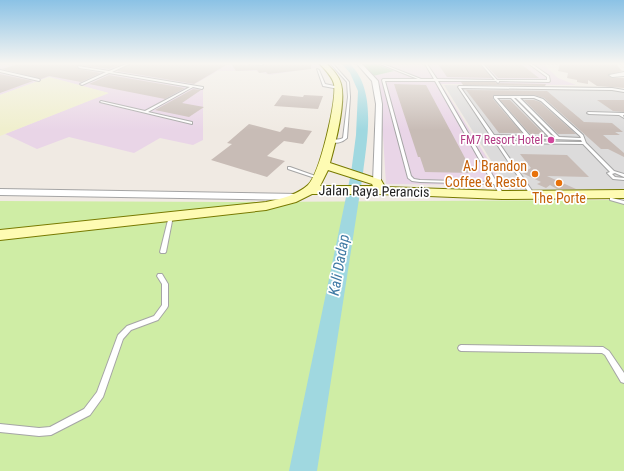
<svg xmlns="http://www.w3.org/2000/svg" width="624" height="471" font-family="'Roboto Condensed',sans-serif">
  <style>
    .residential { fill: #dcdbdb }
    .industrial { fill: #e9d5e7 }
    .farmland { fill: #f0efcd }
    .grass { fill: #cfeda5 }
    .cemetery { fill: #a3caa5 }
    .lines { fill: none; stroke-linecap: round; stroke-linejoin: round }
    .river { fill: #a0d8e0; fill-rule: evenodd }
    .building { fill: #c8bcb6 }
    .lane-casing { stroke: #a5a5a5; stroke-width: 2 }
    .street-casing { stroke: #a5a5a5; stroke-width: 2 }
    .secondary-casing { stroke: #787a00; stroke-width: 2 }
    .lane { fill: #fff; fill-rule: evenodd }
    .street { fill: #fff; fill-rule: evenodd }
    .secondary { fill: #fefbb3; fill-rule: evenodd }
    .hotel-dot { fill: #d1479c; stroke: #fff; stroke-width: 1.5 }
    .food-dot { fill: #e8710a; stroke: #fff; stroke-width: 1.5 }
    .labels { text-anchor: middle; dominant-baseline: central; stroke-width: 3.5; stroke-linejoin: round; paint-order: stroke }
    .far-hotel-label { font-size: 12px; fill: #b23c85; stroke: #fff; text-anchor: end }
    .food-label { font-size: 14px; fill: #c56008; stroke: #fff; text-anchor: end }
    .street-label { font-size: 14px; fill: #1e1e1e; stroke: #fff }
    .water-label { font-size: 15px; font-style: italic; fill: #3f7aa4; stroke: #fff }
  </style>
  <rect width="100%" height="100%" fill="#f0eae3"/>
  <!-- residential -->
  <polygon class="residential" points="444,85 612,88 624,90 624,191 510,191"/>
  <!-- industrial -->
  <g class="industrial">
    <polygon points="0,64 324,64 327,66 270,75 255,71 218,71 193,85 203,87 203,140 193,145 160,138 134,153 69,137 37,149 5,134 108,93 49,77 0,95"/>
    <polygon points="376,64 543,64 558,78 576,85 441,84 504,185 386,184 380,88 373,76 393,71"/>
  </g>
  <!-- farmland -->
  <polygon class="farmland" points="49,77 109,93 0,136 0,95"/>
  <!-- grass -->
  <polygon class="grass" points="624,200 624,471 0,471 0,201 231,202"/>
  <!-- cemetery -->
  <polygon class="cemetery" points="361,64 376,64 394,71 373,76"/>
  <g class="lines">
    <!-- river -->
    <path class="river" d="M342,64h8c27,26 17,76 13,109l-46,298h-28l62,-298 5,-38 2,-44 -8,-18z"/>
  </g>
  <!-- building -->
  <g class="building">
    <polygon points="18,64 122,64 109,69 77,65 79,69 101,73 81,82 49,76 41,79 2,69"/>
    <polygon points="130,64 228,64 194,84 117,71"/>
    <polygon points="231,64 262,66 264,64 311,64 311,69 268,74 266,72 259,73 257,70 236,71"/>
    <polygon points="438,64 480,64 492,78 447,77"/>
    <polygon points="485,64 521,64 539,78 498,78"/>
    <polygon points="560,64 616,64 622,71 608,75 612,78 624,78 624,88 597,86 588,80 588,84 577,82 577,80 567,78 568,73 558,71"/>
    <polygon points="0,74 33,81 0,93"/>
    <polygon points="109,75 185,88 165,99 89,84"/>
    <polygon points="461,82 495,82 498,84 500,83 546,84 545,86 463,85"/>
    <polygon points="394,84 426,85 473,173 425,172 420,157 418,157"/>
    <polygon points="193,89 201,90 182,103 204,107 189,117 155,110"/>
    <polygon points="466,90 547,91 584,122 612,123 623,132 615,132 620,135 603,135 624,153 624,157 608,149 601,149 544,98 534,95 493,95 493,99 522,133 499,133"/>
    <polygon points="282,95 303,97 304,95 323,96 318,109 274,106"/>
    <polygon points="500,100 510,100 544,134 530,134"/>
    <polygon points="524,100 534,100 540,102 576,134 558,134"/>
    <polygon points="597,100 624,100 624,112 613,111"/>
    <polygon points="249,124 280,132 285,127 312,131 303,144 284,141 267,156 285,161 267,177 211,160 232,144 227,143"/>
    <polygon points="520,154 567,155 589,177 547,176 576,189 557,189 550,185 546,188 537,184 541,182 522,173 531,168"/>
  </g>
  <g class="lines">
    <!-- lane casing -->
    <g class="lane-casing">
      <g id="lane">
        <polygon points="126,64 129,64 112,72 203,87 203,88 202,89 193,87 148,112 192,122 192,124 100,102 101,101 145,111 190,87 109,73 82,85 80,84 106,72 79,68 78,66 109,71"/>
        <polygon points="248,64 263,64 262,65"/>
        <path d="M331,64h2l16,18 1,15 -3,41c-5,5 -12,6 -18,3 5,-3 9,0 14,-3l5,-41 -1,-15z"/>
        <path d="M380,64h3l38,15h13l-9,-15h2l10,15 58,1 -14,-16h2l14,16h50v-3l-18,-13h3l17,12 1,5 -1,1 -50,-1v1l-1,1 -2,-2h-58l66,114v1h-4l-6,-12 -74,-2 -8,-1 -4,-3 -26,-98 1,-1h35zM385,81h50l57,101 -72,-2 -6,-1 -3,-3z"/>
        <polygon points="317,69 319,70 325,84 339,87 339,89 323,86"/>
        <polygon points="0,70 39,79 40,80 39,81 0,72"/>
        <path d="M459,86l153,2 12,2v2l-12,-2 -151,-2 33,47 32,1 -32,-38v-2h40l9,3 40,36 3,8 28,28 10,3v3l-9,-4 -3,1 3,3 9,1v2l-11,-1 -6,-6 3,-1 -27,-28 -84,-1 36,52v1h-4l-35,-53 -3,-1 1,-1 -36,-54zM497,98h14l38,39 -19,-1zM514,98h2l39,39h-2zM520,98h14l7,3 39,35 1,2 -22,-1zM495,137l86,3 1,2 -84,-1z"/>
        <polygon points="588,112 624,113 624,115 623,115 624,118 619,115 589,114 587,113"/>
        <polygon points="288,167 290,167 321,178 319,179 318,179 288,169"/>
        <polygon points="610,198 612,198 624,201 624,204 610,200"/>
        <polygon points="171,214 173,216 166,252 165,253 161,253 160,252 169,216"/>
        <polygon points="158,274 162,274 168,284 168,306 167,308 158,320 131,330 123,339 103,397 90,415 51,435 39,436 0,432 0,424 39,428 50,427 84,409 97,392 118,335 127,326 154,316 162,305 162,284 157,276"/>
        <polygon points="461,345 603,347 609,351 624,373 624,383 621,382 605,355 602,353 461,351 459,350 458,348 459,346"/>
      </g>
    </g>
    <!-- street casing -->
    <g class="street-casing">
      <g id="street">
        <polygon points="357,64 362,64 378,81 382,104 381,182 377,185 373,182 376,104 372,81"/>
        <polygon points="624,72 624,76 612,77 609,75"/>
        <polygon points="0,189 298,194 302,197 298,200 0,195"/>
      </g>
    </g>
    <!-- secondary casing -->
    <g class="secondary-casing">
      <path id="secondary" d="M320,64h7c6,6 12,12 14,20 5,18 -6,61 -11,79l51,17 4,7 117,4 122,-1v8l-122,1 -122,-5h-68l-16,8 -30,8 -266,30v-10l266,-28c15,-3 31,-7 42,-17 12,-11 29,-85 26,-101 -2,-8 -9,-14 -14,-20zM328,170l44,14 1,2h-53z"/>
    </g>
    <!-- lane -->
    <use href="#lane" class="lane"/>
    <!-- street -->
    <use href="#street" class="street"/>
    <!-- secondary -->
    <use href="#secondary" class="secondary"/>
  </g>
  <!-- sky -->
  <linearGradient id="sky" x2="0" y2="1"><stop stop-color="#8bc2e5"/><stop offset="0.49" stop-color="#f8f6f2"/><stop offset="1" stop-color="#f8f6f2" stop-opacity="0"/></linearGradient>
  <rect width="624" height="130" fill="url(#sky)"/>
  <!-- markers -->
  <circle class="hotel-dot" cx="551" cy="140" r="4"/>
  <g class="food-dot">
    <circle cx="535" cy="174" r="4"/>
    <circle cx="559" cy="183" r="4"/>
  </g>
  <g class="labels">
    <!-- far-hotel labels -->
    <g class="far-hotel-label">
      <text x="543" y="140">FM7 Resort Hotel</text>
    </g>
    <!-- food labels -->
    <g class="food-label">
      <text x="527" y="166">AJ Brandon<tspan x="527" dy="16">Coffee &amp; Resto</tspan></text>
      <text x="559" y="198" text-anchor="middle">The Porte</text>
    </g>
    <!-- street labels -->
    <g class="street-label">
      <text transform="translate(374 191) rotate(1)">Jalan Raya Perancis</text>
    </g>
    <!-- water labels -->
    <g class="water-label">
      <text transform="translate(339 265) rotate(-80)">Kali Dadap</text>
    </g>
  </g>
</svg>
